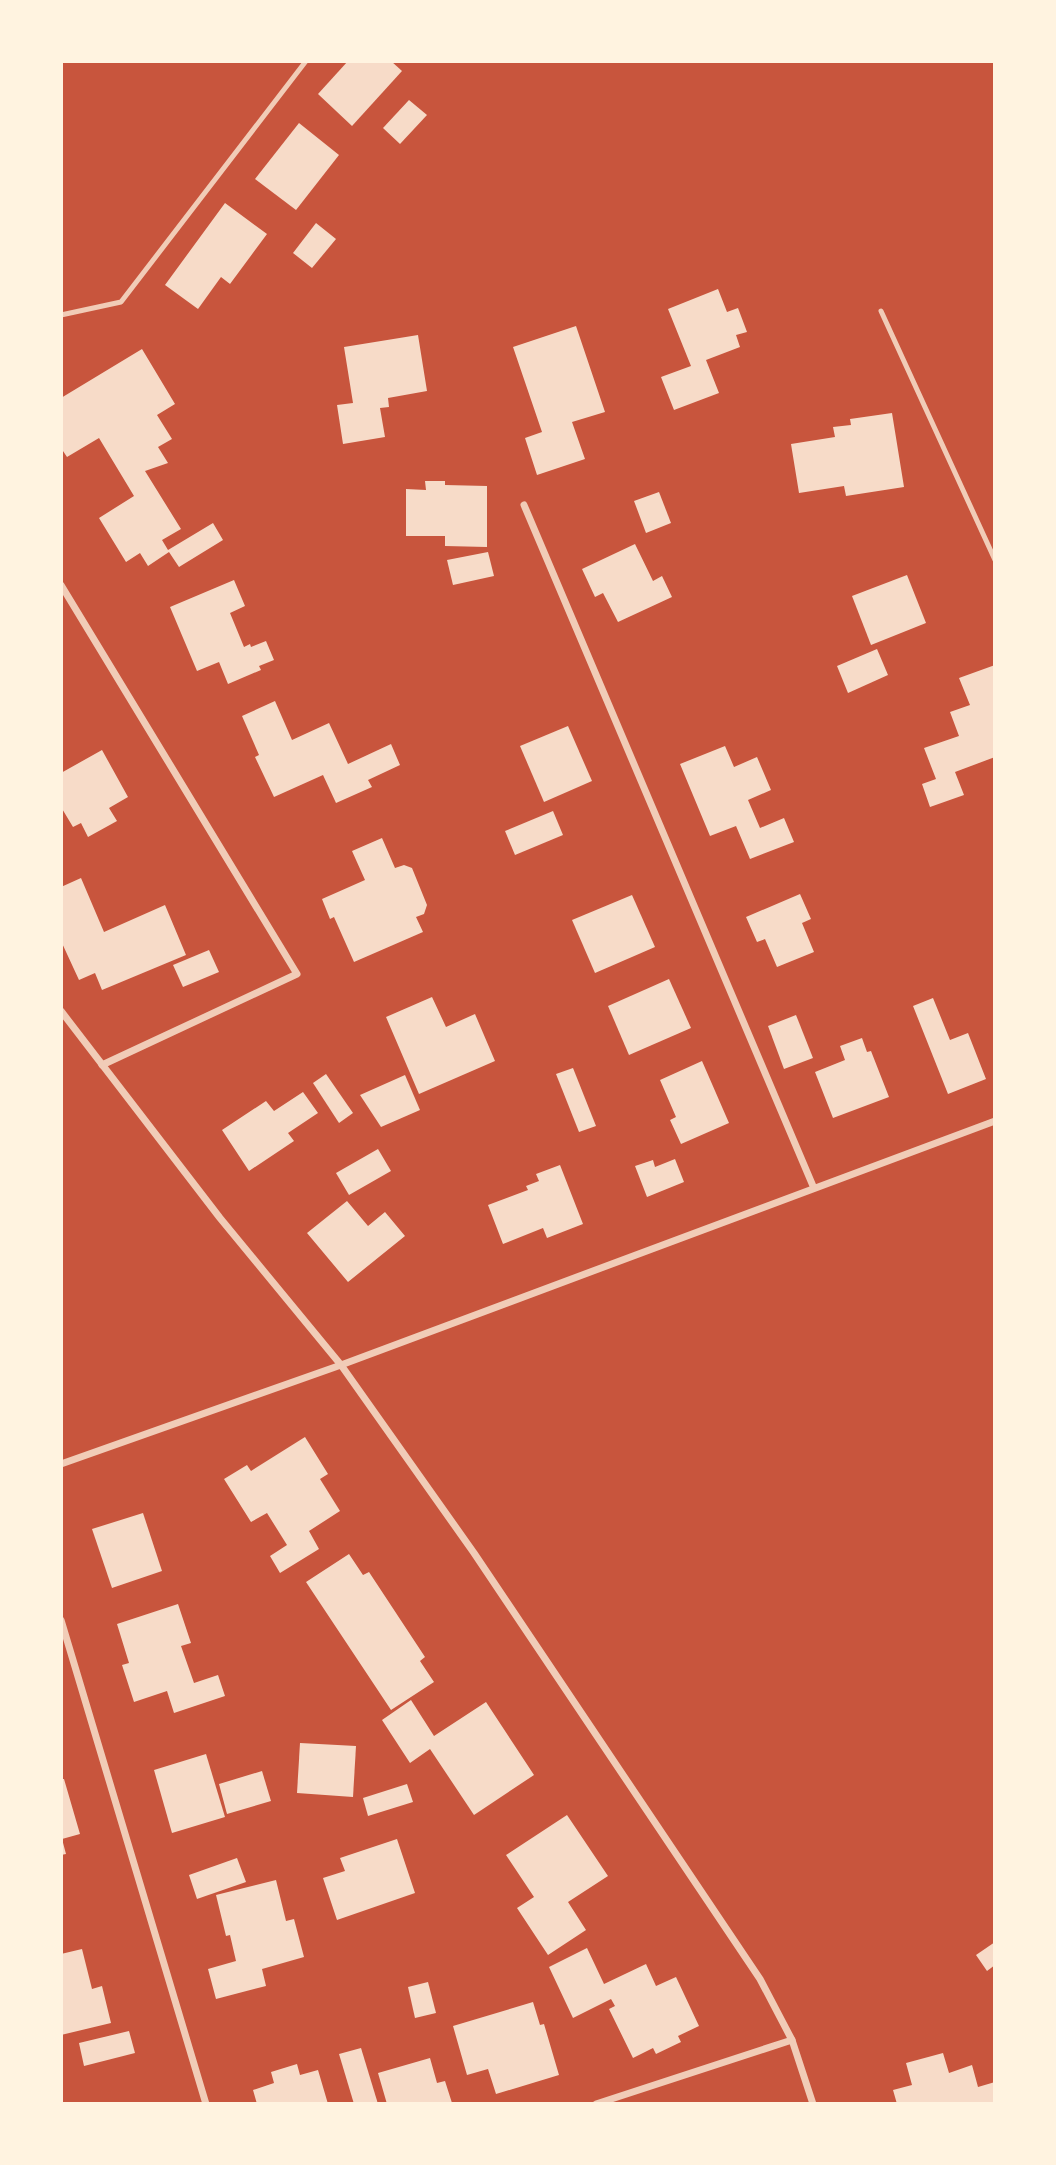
<svg xmlns="http://www.w3.org/2000/svg" width="1056" height="2165" font-family="Signika,sans-serif">
  <style>
    .building { fill: #f7dbc8 }
    .lines { fill: none; stroke-linecap: round; stroke-linejoin: round }
    .service { stroke: #f1ccb7; stroke-width: 5 }
    .minor { stroke: #f1ccb7; stroke-width: 7 }
  </style>
  <rect width="100%" height="100%" fill="#c8553d"/>
  <!-- building -->
  <g class="building">
    <polygon points="348,61 391,61 402,71 352,126 318,94"/>
    <polygon points="409,100 427,115 400,144 383,128"/>
    <polygon points="299,123 339,155 296,210 255,179"/>
    <polygon points="225,203 267,234 230,284 221,277 198,309 165,285"/>
    <polygon points="316,223 336,239 312,268 293,253"/>
    <polygon points="718,289 727,312 738,308 747,332 736,335 740,347 706,360 719,393 674,410 661,377 691,366 668,309"/>
    <polygon points="576,326 605,412 572,422 585,459 537,475 525,438 542,432 513,347"/>
    <polygon points="418,335 427,391 388,398 389,407 380,408 385,437 343,444 337,405 353,403 344,347"/>
    <polygon points="142,349 175,404 157,415 172,439 158,447 168,463 145,471 181,529 162,540 168,550 213,523 223,540 179,567 169,552 148,566 140,553 126,562 99,518 134,496 99,438 67,457 61,448 61,398"/>
    <polygon points="892,413 904,487 846,496 844,486 799,493 791,444 835,437 833,427 851,425 850,419"/>
    <polygon points="425,481 445,481 445,485 487,486 487,547 445,546 445,536 406,536 406,489 426,490"/>
    <polygon points="659,492 671,523 646,533 634,501"/>
    <polygon points="635,544 653,581 662,576 672,597 618,622 603,593 595,597 582,569"/>
    <polygon points="488,552 494,576 453,585 447,560"/>
    <polygon points="907,575 926,623 871,645 852,596"/>
    <polygon points="234,580 245,606 230,613 244,647 250,644 251,647 266,641 274,660 259,666 261,670 228,684 219,662 197,671 170,607"/>
    <polygon points="877,649 888,675 848,693 837,666"/>
    <polygon points="995,665 995,757 955,772 964,795 930,807 922,784 936,779 924,748 959,736 950,712 970,705 959,678"/>
    <polygon points="275,701 292,740 329,723 348,764 391,744 400,765 368,780 372,787 336,803 323,775 274,797 255,757 259,755 242,716"/>
    <polygon points="568,726 592,781 544,802 520,746"/>
    <polygon points="725,746 734,767 757,757 771,790 748,800 760,828 784,818 794,842 750,859 736,826 710,836 680,764"/>
    <polygon points="102,750 128,797 109,808 117,821 88,837 81,823 73,827 61,807 61,773"/>
    <polygon points="553,811 563,835 515,855 505,831"/>
    <polygon points="382,838 395,868 404,865 412,868 427,905 424,914 416,917 423,932 354,962 334,917 330,919 322,899 365,880 352,851"/>
    <polygon points="81,878 104,932 165,905 186,955 102,990 95,973 79,980 61,941 61,887"/>
    <polygon points="800,894 811,919 802,923 814,952 777,967 765,939 757,942 746,917"/>
    <polygon points="632,895 655,947 595,973 572,920"/>
    <polygon points="209,950 219,972 183,987 173,965"/>
    <polygon points="669,979 691,1028 629,1055 608,1006"/>
    <polygon points="432,997 446,1027 475,1014 495,1061 419,1094 386,1017"/>
    <polygon points="933,998 950,1040 968,1033 986,1079 948,1094 913,1006"/>
    <polygon points="796,1015 813,1058 784,1069 768,1026"/>
    <polygon points="862,1038 867,1052 871,1051 889,1097 833,1118 815,1072 845,1060 840,1046"/>
    <polygon points="702,1061 729,1123 681,1144 670,1120 676,1117 660,1080"/>
    <polygon points="573,1068 596,1126 579,1132 556,1074"/>
    <polygon points="326,1074 353,1113 339,1123 313,1083"/>
    <polygon points="405,1075 420,1110 381,1127 360,1095"/>
    <polygon points="303,1092 318,1113 288,1133 294,1141 249,1171 222,1130 266,1101 274,1111"/>
    <polygon points="378,1149 391,1171 349,1195 336,1173"/>
    <polygon points="675,1159 684,1182 647,1197 635,1166 653,1160 655,1167"/>
    <polygon points="560,1165 583,1224 547,1238 543,1228 503,1244 488,1205 528,1190 526,1186 539,1181 536,1174"/>
    <polygon points="347,1201 368,1226 385,1212 405,1236 348,1282 307,1233"/>
    <polygon points="305,1437 328,1474 320,1479 340,1511 309,1531 319,1549 280,1573 270,1556 287,1545 267,1513 251,1522 224,1479 247,1465 251,1471"/>
    <polygon points="143,1513 162,1571 112,1588 92,1529"/>
    <polygon points="349,1554 363,1575 369,1572 425,1657 420,1661 434,1682 391,1710 306,1582"/>
    <polygon points="178,1604 191,1643 181,1646 194,1683 218,1675 225,1696 174,1713 167,1691 134,1702 122,1665 129,1663 117,1624"/>
    <polygon points="411,1700 434,1736 486,1702 534,1775 474,1815 430,1749 410,1763 382,1720"/>
    <polygon points="300,1743 356,1746 353,1797 297,1793"/>
    <polygon points="206,1754 225,1817 172,1833 154,1770"/>
    <polygon points="262,1771 271,1801 227,1814 219,1784"/>
    <polygon points="61,1779 64,1779 80,1834 62,1839 66,1854 61,1855"/>
    <polygon points="407,1784 413,1802 368,1816 363,1798"/>
    <polygon points="567,1815 608,1876 568,1902 586,1930 548,1955 517,1908 534,1897 506,1855"/>
    <polygon points="397,1839 415,1893 337,1920 323,1878 345,1871 340,1858"/>
    <polygon points="237,1858 246,1882 197,1899 189,1875"/>
    <polygon points="276,1880 286,1921 294,1919 304,1957 262,1969 266,1986 216,1999 208,1969 236,1961 230,1935 226,1936 216,1895"/>
    <polygon points="995,1942 995,1965 987,1971 976,1955"/>
    <polygon points="587,1948 604,1984 646,1964 656,1986 676,1977 699,2026 678,2036 681,2042 656,2054 653,2048 633,2058 609,2009 615,2006 611,1999 573,2018 549,1967"/>
    <polygon points="82,1949 92,1989 102,1986 111,2023 61,2035 61,1954"/>
    <polygon points="428,1982 436,2013 415,2018 408,1987"/>
    <polygon points="533,2002 540,2025 544,2024 559,2075 496,2094 488,2069 467,2075 453,2026"/>
    <polygon points="129,2031 135,2053 84,2066 79,2043"/>
    <polygon points="361,2048 378,2104 354,2104 339,2054"/>
    <polygon points="943,2053 949,2073 972,2065 978,2087 995,2082 995,2104 897,2104 893,2090 912,2085 906,2063"/>
    <polygon points="430,2058 437,2083 445,2081 452,2103 387,2104 378,2073"/>
    <polygon points="297,2064 300,2075 318,2070 328,2104 257,2104 253,2090 274,2083 271,2072"/>
  </g>
  <g class="lines">
    <!-- service -->
    <g class="service">
      <polyline points="881,311 995,560"/>
      <polyline points="61,315 121,302 306,61"/>
    </g>
    <!-- minor -->
    <g class="minor">
      <polyline points="524,505 813,1186"/>
      <polyline points="61,585 297,974 102,1065"/>
      <polyline points="61,1011 220,1218 341,1365 474,1553 760,1979 792,2040 813,2104"/>
      <polyline points="61,1464 341,1365 995,1121"/>
      <polyline points="61,1620 206,2104"/>
      <polyline points="596,2104 792,2040"/>
    </g>
  </g>
  <!-- border -->
  <rect width="1056" height="2165" fill="none" stroke="#fff3e0" stroke-width="126"/>
</svg>
